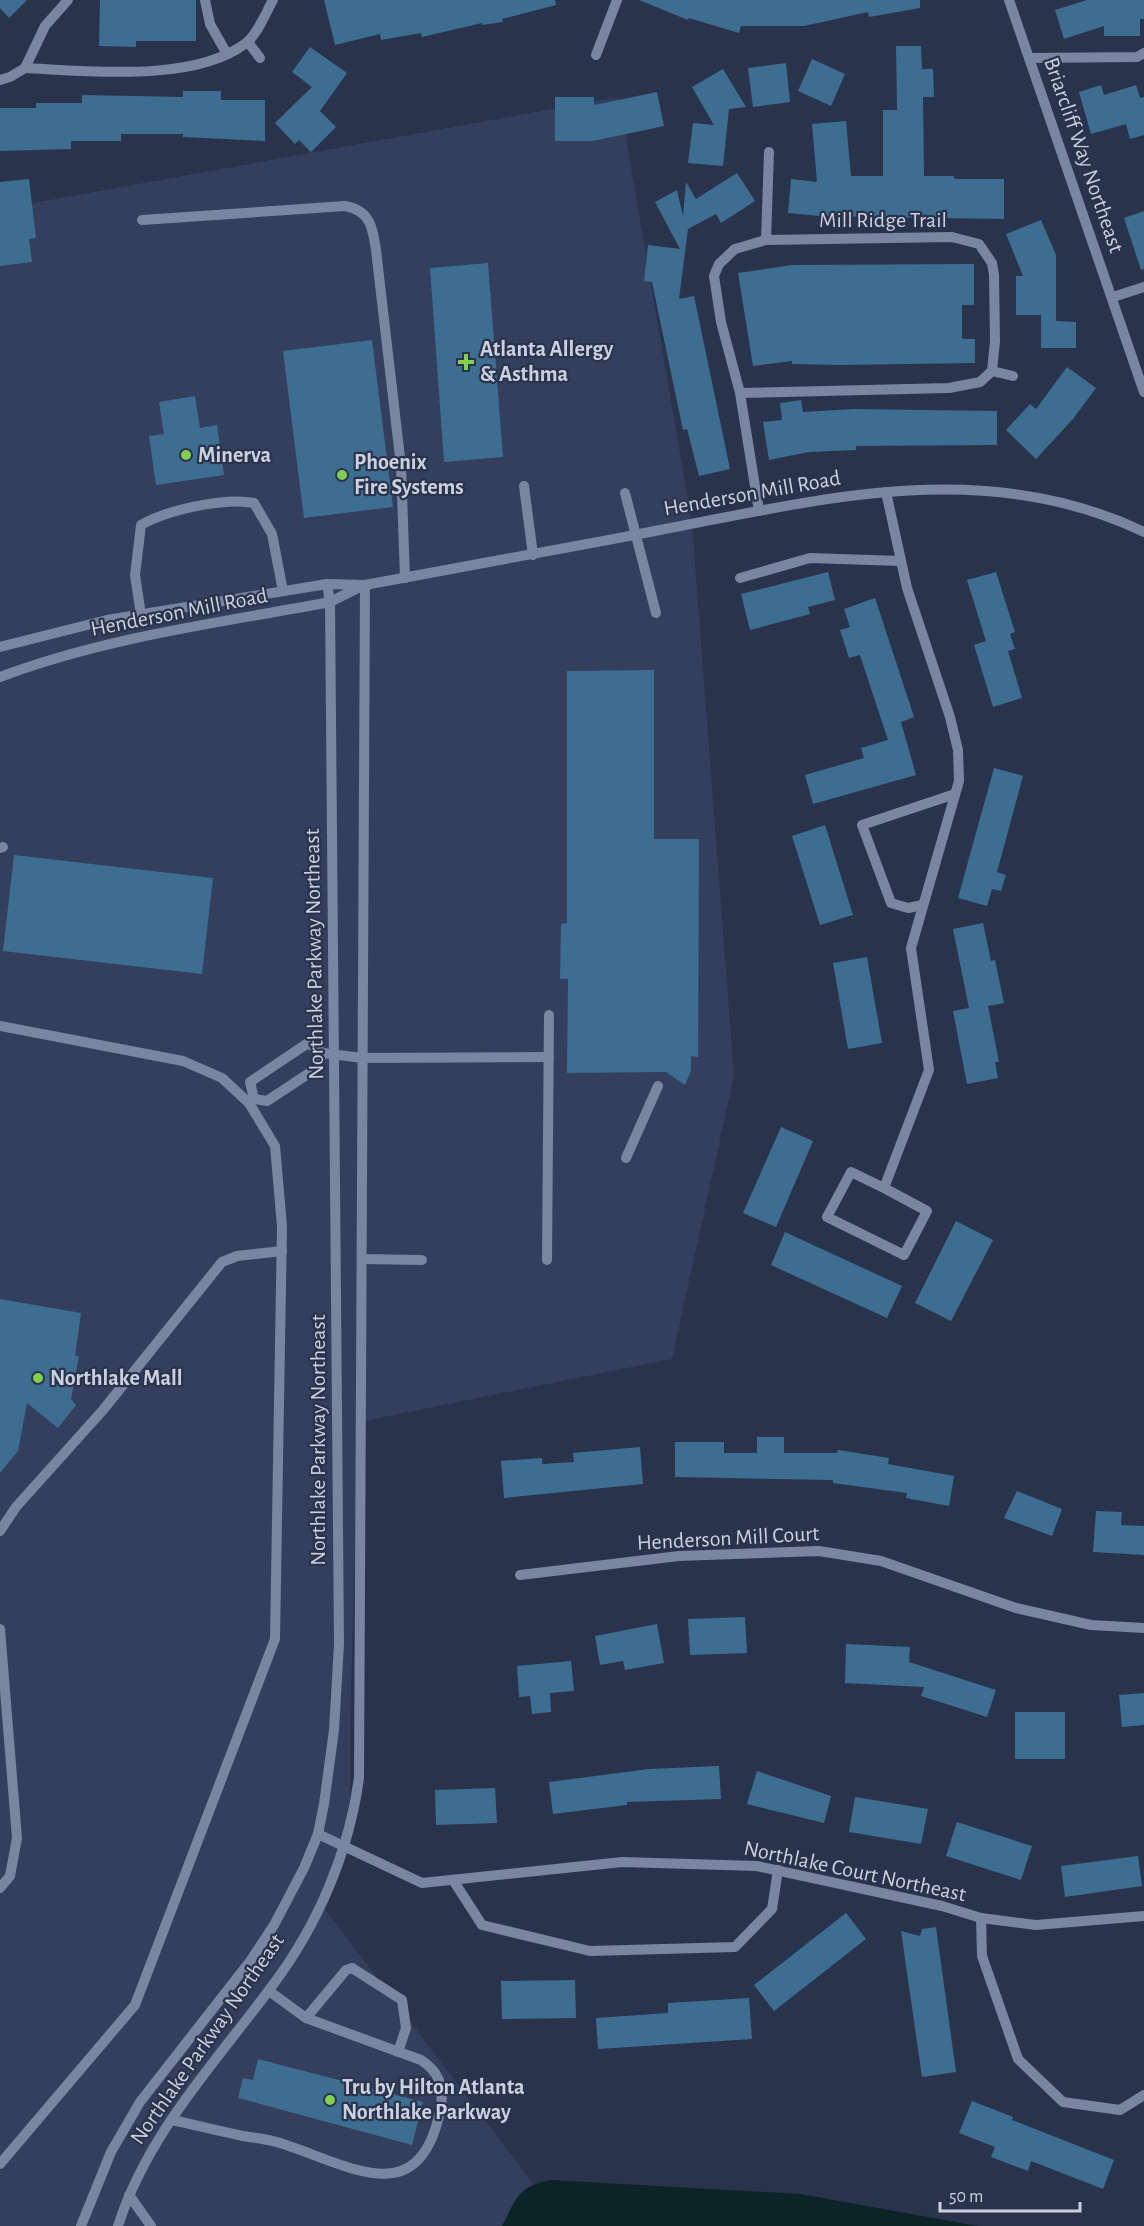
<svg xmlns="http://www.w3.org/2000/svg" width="1144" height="2226" font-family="'Alegreya Sans',sans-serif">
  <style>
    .built { fill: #333f5d }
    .water { fill: #0c2328 }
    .building { fill: #3d6e91 }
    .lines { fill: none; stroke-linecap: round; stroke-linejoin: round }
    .minor { stroke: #7985a1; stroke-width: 10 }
    .poi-dot { fill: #82d04f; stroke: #2a334c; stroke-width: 2 }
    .labels { text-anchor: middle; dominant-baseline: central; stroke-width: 4.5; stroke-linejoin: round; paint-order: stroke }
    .street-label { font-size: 22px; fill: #cbd1e1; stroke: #2a334c }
    .poi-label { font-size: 22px; font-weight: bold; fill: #cbd1e1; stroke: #2a334c; text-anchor: start }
  </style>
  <rect width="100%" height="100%" fill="#2a334c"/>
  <!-- built -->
  <polygon class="built" points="619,97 692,524 734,1076 672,1359 359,1422 350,1724 350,1837 318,1900 547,2202 547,2226 0,2226 0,209"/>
  <!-- water -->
  <path class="water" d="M550,2180l250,14 178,32h-476c15,-28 15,-39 48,-46z"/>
  <!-- building -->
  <g class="building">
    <polygon points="0,0 27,0 9,18 0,8"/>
    <polygon points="100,0 196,0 196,41 136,41 136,47 99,46"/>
    <polygon points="324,0 555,0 556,5 502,19 503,22 482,25 482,23 422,37 421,33 381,40 380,34 335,45"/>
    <polygon points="639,0 920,0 920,8 869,17 868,12 804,26 741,26 739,33 689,18 688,20"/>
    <polygon points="1087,0 1144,0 1144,19 1140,19 1140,36 1104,36 1104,26 1064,39 1055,10"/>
    <polygon points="896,46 921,46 922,69 933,69 934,97 923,97 924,176 954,176 954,179 1004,179 1004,219 820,216 788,213 791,179 817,182 812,124 846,121 851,176 883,176 883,110 897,110"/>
    <polygon points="310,47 347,73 320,111 336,127 311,152 299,140 295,144 275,123 312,87 292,72"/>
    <polygon points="812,59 845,74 831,106 798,91"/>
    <polygon points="786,63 790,102 753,107 748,68"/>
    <polygon points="723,69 746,107 729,109 723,166 688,163 693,123 714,125 692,87"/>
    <polygon points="1101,85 1104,95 1136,85 1140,98 1144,97 1144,135 1130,139 1126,124 1091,134 1079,92"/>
    <polygon points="183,91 221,91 221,100 265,100 265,141 183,137 183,134 121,134 121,141 71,141 71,149 0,151 0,108 36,108 36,103 82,103 82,95 183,97"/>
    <polygon points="657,92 664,126 593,141 555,141 555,97 594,97 594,105"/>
    <polygon points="737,173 755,201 721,223 716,214 688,229 679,299 694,296 730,469 699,476 687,429 683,430 652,282 644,281 648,245 680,249 655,202 677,190 683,216 686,182 696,199"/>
    <polygon points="29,179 36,238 29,239 32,262 0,266 0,182"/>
    <polygon points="1144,211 1144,269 1141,270 1124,218"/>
    <polygon points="1041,220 1056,255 1056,321 1076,322 1076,348 1041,348 1041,315 1016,315 1016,276 1023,276 1006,234"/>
    <polygon points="488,263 503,457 444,462 430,268"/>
    <polygon points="974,264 974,305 962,305 962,339 975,339 975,363 838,365 792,364 792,361 753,366 738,273 792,265"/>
    <polygon points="372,340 393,507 304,518 283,351"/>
    <polygon points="1067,367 1096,388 1073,419 1036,459 1006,430 1030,404 1036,409"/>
    <polygon points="195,396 200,428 217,425 224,475 156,485 149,436 164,434 159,402"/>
    <polygon points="801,400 803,412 854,409 997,411 997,445 856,446 856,450 809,452 769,460 763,422 782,420 780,403"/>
    <polygon points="828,572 835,600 808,607 810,614 750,630 741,594"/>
    <polygon points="996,572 1015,632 1010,634 1015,649 1008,651 1022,698 993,707 974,645 986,641 967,580"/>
    <polygon points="875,598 914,717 901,722 916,775 813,804 805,775 864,758 861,748 888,740 860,655 849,658 840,630 850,627 844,609"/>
    <polygon points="654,670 654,839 699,839 698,1057 691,1056 691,1071 685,1085 666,1072 567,1073 568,979 560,979 561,924 567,923 567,671"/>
    <polygon points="994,768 1023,776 997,872 1006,875 1001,891 992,889 987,906 958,898"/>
    <polygon points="825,825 853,915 820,925 792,836"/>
    <polygon points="14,855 213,878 202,974 3,951"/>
    <polygon points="983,923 991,961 995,960 1004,1003 988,1006 999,1062 995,1062 998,1078 967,1084 953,1011 969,1008 953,929"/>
    <polygon points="867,957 882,1043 848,1049 833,963"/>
    <polygon points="781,1127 813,1141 776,1227 743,1213"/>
    <polygon points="956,1221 993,1240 951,1321 915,1303"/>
    <polygon points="785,1232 902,1286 887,1318 771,1265"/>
    <polygon points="0,1299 81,1313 75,1356 79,1356 71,1399 76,1405 58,1428 27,1403 18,1451 0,1473"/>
    <polygon points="757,1437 784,1437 784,1453 837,1453 838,1450 889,1458 888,1464 954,1476 949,1506 906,1498 907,1493 833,1483 833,1480 675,1477 675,1442 724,1442 724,1453 757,1453"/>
    <polygon points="640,1447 643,1484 504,1498 501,1461 542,1458 542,1464 574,1462 573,1453"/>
    <polygon points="1017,1491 1062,1509 1052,1536 1004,1518"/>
    <polygon points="1096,1511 1122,1512 1121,1525 1144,1526 1144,1555 1093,1552"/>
    <polygon points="745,1617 747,1653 690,1655 688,1619"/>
    <polygon points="657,1624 664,1663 625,1670 623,1661 600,1665 595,1636"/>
    <polygon points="846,1644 910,1647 909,1662 996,1690 987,1717 921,1696 924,1687 845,1683"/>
    <polygon points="571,1661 574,1691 550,1693 551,1712 532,1714 530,1696 519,1697 517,1666"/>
    <polygon points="1144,1693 1144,1725 1122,1727 1119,1695"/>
    <rect x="1015" y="1712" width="50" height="47"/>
    <polygon points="719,1766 721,1799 627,1802 627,1805 553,1814 549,1782 649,1769"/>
    <polygon points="757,1771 831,1796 824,1823 747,1804"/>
    <polygon points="495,1788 497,1823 436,1825 435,1790"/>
    <polygon points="855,1797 928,1809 921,1844 849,1832"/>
    <polygon points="957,1822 1032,1846 1021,1880 946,1856"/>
    <polygon points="1138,1856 1142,1886 1065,1897 1061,1866"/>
    <polygon points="846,1913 866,1939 774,2011 754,1985"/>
    <polygon points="936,1927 956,2072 922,2077 901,1931 920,1936 922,1929"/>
    <polygon points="575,1980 576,2018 502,2019 501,1981"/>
    <polygon points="749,1998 752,2039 598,2049 596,2018 668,2013 668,2003"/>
    <polygon points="258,2059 423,2102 412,2145 238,2098 243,2078 253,2080"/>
    <polygon points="972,2101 1013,2117 1012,2120 1114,2160 1103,2189 1031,2161 1028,2171 991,2157 995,2147 959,2133"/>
  </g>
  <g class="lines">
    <!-- minor -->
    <g class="minor">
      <path d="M68,0l-23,26 -20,42c61,3 170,15 221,-25 12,-9 20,-31 27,-43"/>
      <polyline points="205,0 210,24 227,54"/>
      <polyline points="1009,0 1144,392"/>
      <polyline points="248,42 260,58"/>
      <polyline points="596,55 617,0"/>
      <polyline points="1029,58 1137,57 1144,53"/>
      <polyline points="0,80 10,77 25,68"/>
      <path d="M142,220l203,-14c25,4 28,22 31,44l25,216 4,112"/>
      <polyline points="766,240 769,152"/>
      <polyline points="1113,297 1144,287"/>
      <polyline points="992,371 1013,376"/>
      <polyline points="740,393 949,388 980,382 992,371 995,341 994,275 992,263 979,244 952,237 766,240 735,249 719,264 714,276 721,322 740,393 759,511"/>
      <polyline points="524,486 533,555"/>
      <polyline points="625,493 656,613"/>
      <polyline points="740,578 810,558 901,561"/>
      <path d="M141,615l-6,-40 6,-50c26,-15 84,-28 113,-22l18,31 11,57"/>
      <path d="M0,647l107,-27 220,-36 38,1c99,-18 197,-36 295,-55 163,-31 326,-74 484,2"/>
      <path d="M0,677c106,-40 219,-54 330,-75l32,-16"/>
      <polyline points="0,848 3,847"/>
      <polyline points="923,905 908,908 891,903 862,825 955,794"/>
      <polyline points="0,1026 183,1061 222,1078 249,1103 275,1146 282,1226 275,1639 135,2005 0,2164"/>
      <polyline points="254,1099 250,1082 308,1043 323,1053 362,1058 549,1057"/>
      <polyline points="249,1103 254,1099 267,1101 317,1068 323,1053"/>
      <polyline points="626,1158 658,1086"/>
      <polyline points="884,1188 851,1172 827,1217 904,1255 927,1211 884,1188 929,1070 911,948 959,781 958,750 950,717 907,588 886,492"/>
      <polyline points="362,1259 422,1260"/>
      <polyline points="547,1260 549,1015"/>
      <polyline points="0,1531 16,1507 103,1410 222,1262 237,1256 282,1251"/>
      <polyline points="520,1575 679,1556 819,1551 881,1561 1016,1608 1091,1625 1144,1628"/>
      <polyline points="0,1629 17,1838 10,1876 0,1888"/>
      <polyline points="318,1834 422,1883 622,1862 757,1866 942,1906 981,1918 1036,1925 1144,1916"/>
      <polyline points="453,1880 482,1925 590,1951 735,1947 772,1909 778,1870"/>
      <polyline points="981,1918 982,1956 1018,2059 1063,2102 1120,2110 1144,2095"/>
      <polyline points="306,2018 346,1970 352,1968 402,2000 406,2028 398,2052"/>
      <path d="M172,2120c23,5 47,11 71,16 12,2 25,3 37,7 70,22 141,72 161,-37 3,-21 -3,-35 -20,-46l-115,-42 -37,-27"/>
      <polyline points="129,2195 151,2226"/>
      <polyline points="81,2226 111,2152 140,2102 251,1960 274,1925 304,1868 318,1834 324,1804 334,1730 339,1644 330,602 327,584"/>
      <path d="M118,2226c29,-92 98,-164 154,-240 46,-61 77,-134 87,-208l6,-1193"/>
    </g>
  </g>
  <!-- markers -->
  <g class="poi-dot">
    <path d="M463 353h6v6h6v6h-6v6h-6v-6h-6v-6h6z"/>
    <circle cx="186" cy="455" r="6"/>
    <circle cx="342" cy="475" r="6"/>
    <circle cx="38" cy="1378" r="6"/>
    <circle cx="330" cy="2100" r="6"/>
  </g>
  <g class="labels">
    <!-- street labels -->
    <g class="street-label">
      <text transform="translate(1084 155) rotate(71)">Briarcliff Way Northeast</text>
      <text x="883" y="220">Mill Ridge Trail</text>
      <text transform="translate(752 493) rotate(-10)">Henderson Mill Road</text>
      <text transform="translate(179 612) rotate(-11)">Henderson Mill Road</text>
      <text transform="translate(314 954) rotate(-91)">Northlake Parkway Northeast</text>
      <text transform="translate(318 1440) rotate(-90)">Northlake Parkway Northeast</text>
      <text transform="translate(728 1538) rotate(-3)">Henderson Mill Court</text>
      <text transform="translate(855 1871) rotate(12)">Northlake Court Northeast</text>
      <text transform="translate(207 2039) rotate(-55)">Northlake Parkway Northeast</text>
    </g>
    <!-- poi labels -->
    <g class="poi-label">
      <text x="480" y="349">Atlanta Allergy<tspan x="480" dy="25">&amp; Asthma</tspan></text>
      <text x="198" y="455">Minerva</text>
      <text x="354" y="462">Phoenix<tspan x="354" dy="25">Fire Systems</tspan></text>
      <text x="50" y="1378">Northlake Mall</text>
      <text x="342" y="2087">Tru by Hilton Atlanta<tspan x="342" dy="25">Northlake Parkway</tspan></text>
    </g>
  </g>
  <!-- scale -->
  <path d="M940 2202v9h140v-9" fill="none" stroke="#cbd1e1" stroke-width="3"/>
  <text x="949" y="2202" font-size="18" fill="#cbd1e1" stroke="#2a334c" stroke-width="4.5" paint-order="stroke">50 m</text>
</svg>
